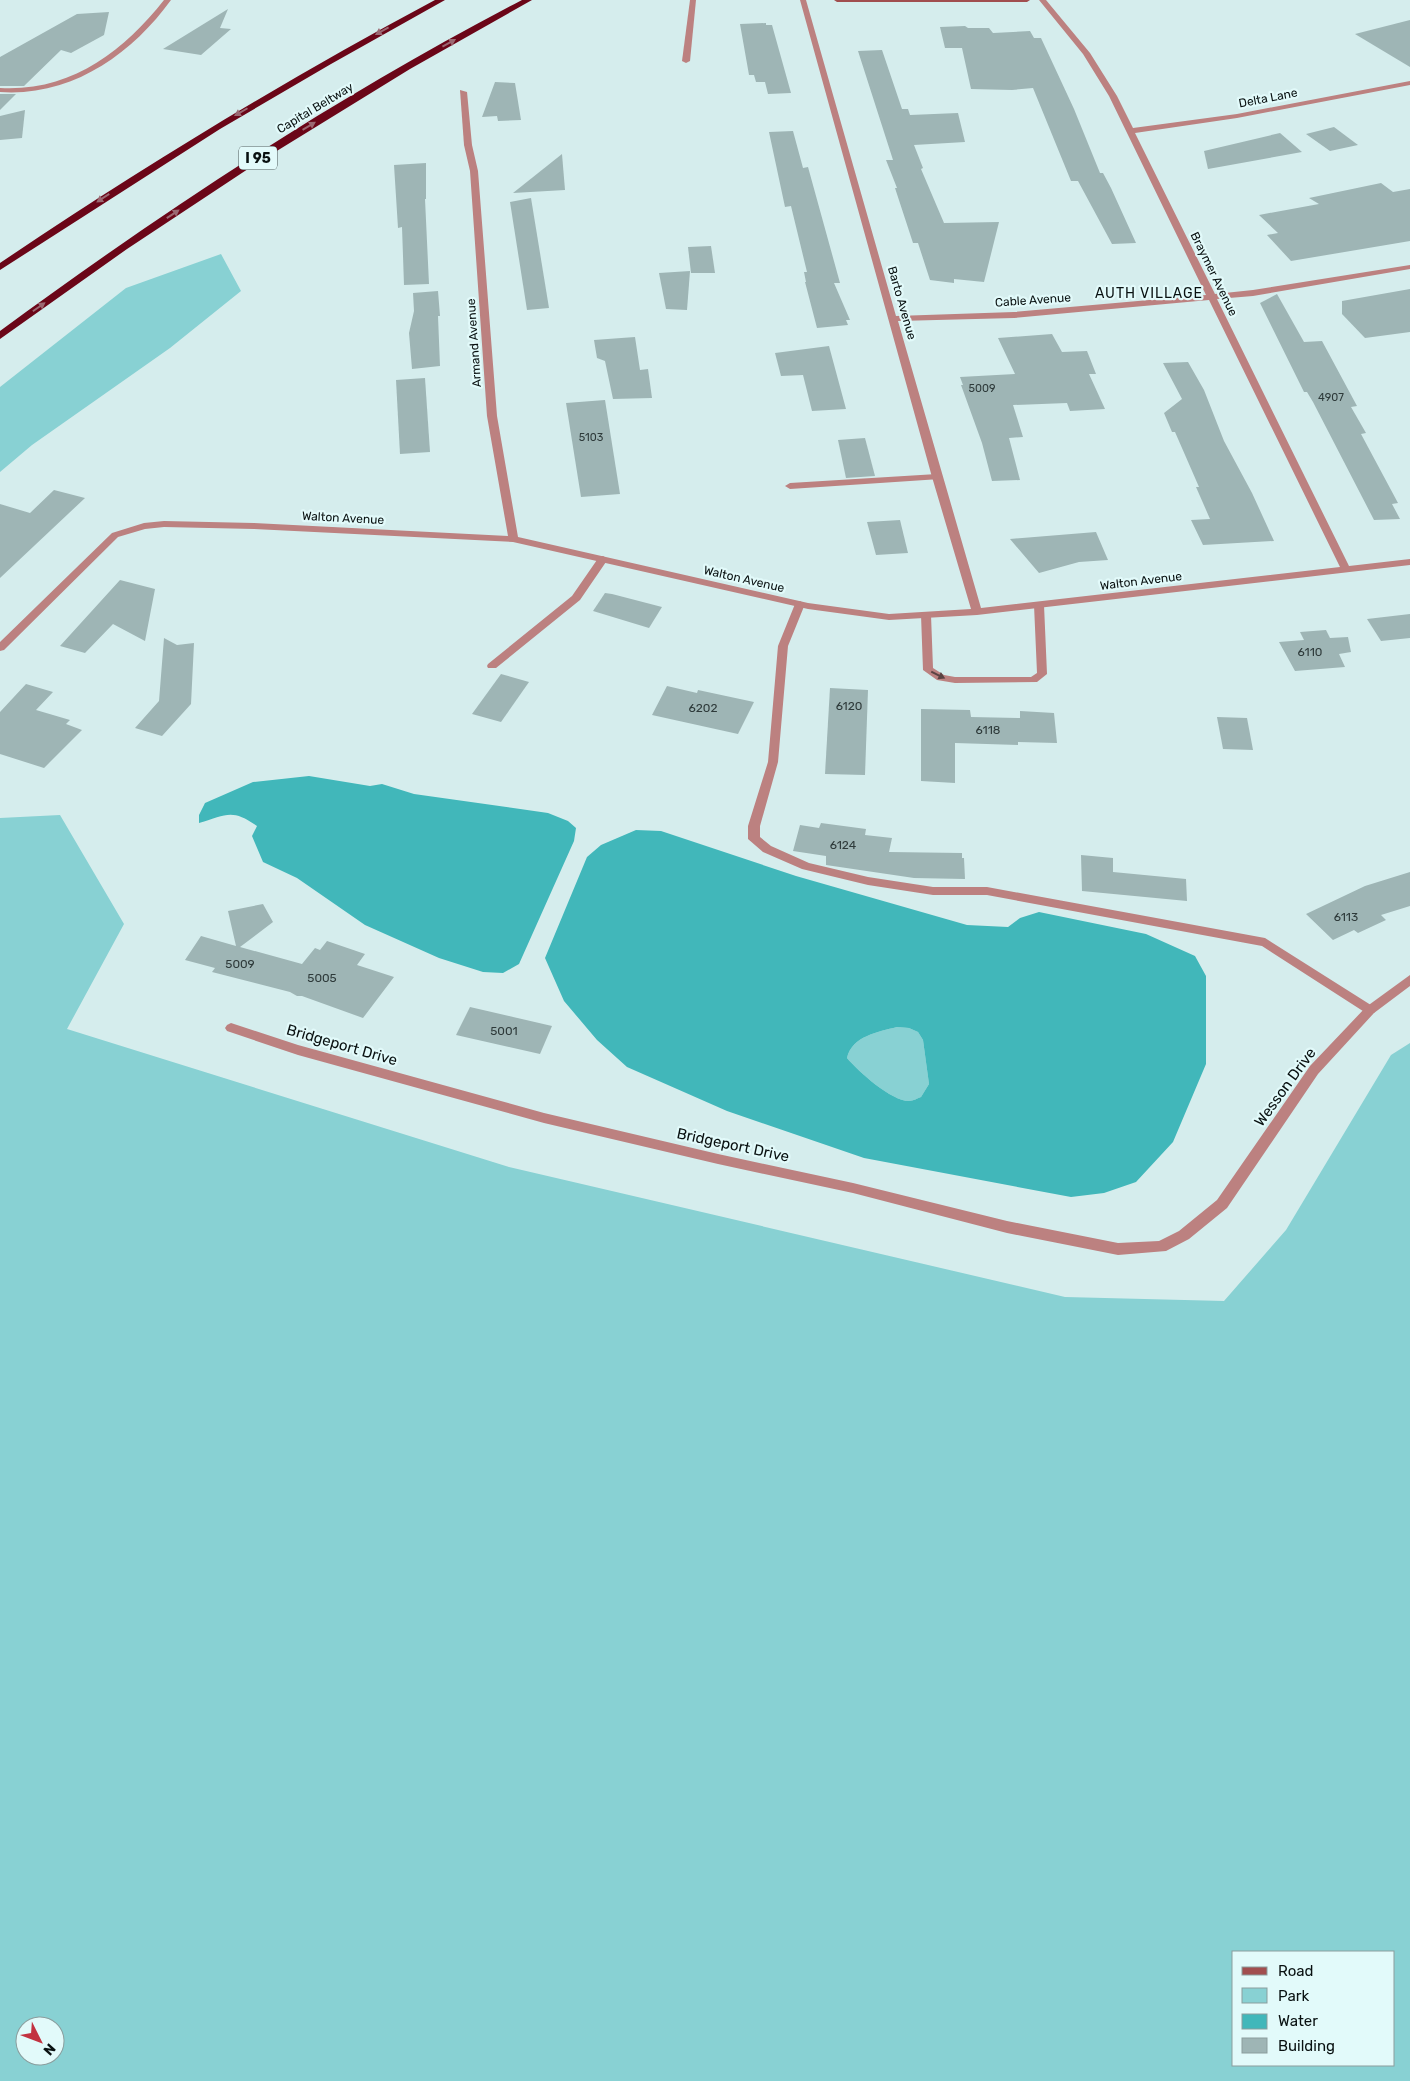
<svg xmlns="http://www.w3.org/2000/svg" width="1410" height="2081" font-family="Rubik,sans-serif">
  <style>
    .green { fill: #88d1d3; fill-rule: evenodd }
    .water { fill: #41b7ba; fill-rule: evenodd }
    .building { fill: #9eb5b5 }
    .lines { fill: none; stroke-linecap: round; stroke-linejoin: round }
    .lane { fill: #bc8180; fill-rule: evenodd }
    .street { fill: #bc8180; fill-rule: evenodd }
    .secondary { fill: #a14e4f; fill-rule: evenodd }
    .highway { fill: #6b0618; fill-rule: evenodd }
    .oneway { fill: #9b6872 }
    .oneway2 { fill: #5a4343 }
    .labels { text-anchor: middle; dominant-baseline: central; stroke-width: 4.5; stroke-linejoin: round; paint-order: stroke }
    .far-number-label { font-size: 11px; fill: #2e3a3a }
    .far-street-label { font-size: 12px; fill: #091111; stroke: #e2fafa }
    .number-label { font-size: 12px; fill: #2e3a3a }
    .shield { fill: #e2fafa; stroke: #4a5757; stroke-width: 1 }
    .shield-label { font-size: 14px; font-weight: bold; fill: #091111 }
    .far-neighbourhood-label { font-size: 14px; letter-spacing: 1px; fill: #091111; stroke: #e2fafa }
    .street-label { font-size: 15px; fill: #091111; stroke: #e2fafa }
  </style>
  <rect width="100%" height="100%" fill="#d5eded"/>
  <!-- green -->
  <g class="green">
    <polygon points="221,254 241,291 170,348 32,445 0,472 0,387 126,288"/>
    <path d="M60,815l64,109 -57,105 442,138 556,130 159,4 62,-71 105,-175 19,-12v1038h-1410v-1263zM1394,1952v113h-160v-113zM25,2026h30v30h-30z"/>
    <path d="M897,1027l12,1 9,4 5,8 6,44 -8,13c-3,1 -8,4 -12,4 -18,0 -51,-30 -62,-43 5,-22 31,-26 50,-31z"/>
  </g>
  <!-- water -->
  <g class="water">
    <path d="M309,776l61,10 12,-2 32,10 134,19 20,8 8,7 -2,13 -55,123 -16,9 -20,-1 -44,-14 -74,-33 -68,-47 -34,-16 -11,-26 5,-10c-25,-18 -31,-11 -58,-3v-8l6,-12 48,-21z"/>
    <path d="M636,830l25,1 135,45 171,49 41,2 12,-9 19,-6 107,22 49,22 11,20v88l-33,78 -37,40 -32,11 -33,4 -207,-39 -137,-47 -100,-44 -30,-27 -33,-39 -19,-43 42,-101 14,-12zM897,1027l12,1 9,4 5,8 6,44 -8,13c-3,1 -8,4 -12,4 -18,0 -51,-30 -62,-43 5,-22 31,-26 50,-31z"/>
  </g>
  <!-- building -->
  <g class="building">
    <polygon points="228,9 220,28 231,29 201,55 163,49"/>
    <polygon points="109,12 104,35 71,53 61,50 24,86 0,86 0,57 77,14"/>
    <polygon points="1410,20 1410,67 1355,34"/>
    <polygon points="766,23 766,25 772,25 791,93 768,94 765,82 756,82 754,75 749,75 740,24"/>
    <polygon points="965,26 968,28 989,28 993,33 1030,31 1034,38 1041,38 1074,109 1100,173 1103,173 1111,188 1136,243 1112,244 1078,181 1071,181 1033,88 1012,90 971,89 962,48 945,48 940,27"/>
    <polygon points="882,50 902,109 908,109 910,115 958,113 965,142 914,145 923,168 921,169 944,223 999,222 984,282 954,279 954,283 930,280 918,243 913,243 895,188 897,188 886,160 893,160 858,51"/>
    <polygon points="495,82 515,83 521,120 498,121 497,116 482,117"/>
    <polygon points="0,94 16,94 0,110"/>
    <polygon points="25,110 22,138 0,140 0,116"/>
    <polygon points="1334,127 1358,145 1330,151 1306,134"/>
    <polygon points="793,131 803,168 808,167 840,283 834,283 850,320 846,320 848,325 817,328 805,282 806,282 804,272 807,272 791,206 785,207 769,132"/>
    <polygon points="1280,133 1302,152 1208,169 1204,151"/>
    <polygon points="562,154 565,190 513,193"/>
    <polygon points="426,163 426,199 425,199 429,284 404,285 402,227 398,228 394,165"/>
    <polygon points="1381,183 1393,192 1410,189 1410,241 1291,261 1267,235 1278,233 1259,215 1319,204 1309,198"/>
    <polygon points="531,198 549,308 527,310 510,202"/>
    <polygon points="711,246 715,273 691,273 688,247"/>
    <polygon points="690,271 687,310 666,309 659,273"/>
    <polygon points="1410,289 1410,332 1365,338 1342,314 1342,301"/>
    <polygon points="438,291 440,316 438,316 440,366 412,369 409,333 414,311 413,293"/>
    <polygon points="1277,294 1304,342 1322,341 1357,406 1351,407 1366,433 1361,434 1398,503 1392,504 1400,519 1374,520 1313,402 1307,392 1304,392 1260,303"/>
    <polygon points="1052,334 1062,352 1087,351 1096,374 1089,374 1105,409 1070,411 1067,403 1013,405 1023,437 1009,438 1020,480 992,481 982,443 961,385 963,385 960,377 1015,374 998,338"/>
    <polygon points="635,337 640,370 648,369 652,398 613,399 605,361 597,358 594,340"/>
    <polygon points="829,346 846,409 812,411 803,375 781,376 775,353"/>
    <polygon points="1188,362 1204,390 1224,441 1252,493 1274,541 1203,545 1191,520 1210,519 1196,487 1199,487 1175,432 1172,432 1164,413 1182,399 1163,363"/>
    <polygon points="425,378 430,452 400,454 396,380"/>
    <polygon points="605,400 620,494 581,497 566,403"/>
    <polygon points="865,438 875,476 846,478 838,440"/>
    <polygon points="54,490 85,498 0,578 0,504 30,513"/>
    <polygon points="900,520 908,553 876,555 867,522"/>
    <polygon points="1096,532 1108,560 1079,562 1039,573 1010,539"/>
    <polygon points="120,580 155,589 145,641 113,624 85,653 60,646"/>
    <polygon points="605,593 612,594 662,607 649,628 593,611"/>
    <polygon points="1410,614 1410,638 1381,641 1367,619"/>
    <polygon points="1326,630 1330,638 1348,637 1351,652 1339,654 1345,667 1295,671 1279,642 1304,640 1300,632"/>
    <polygon points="164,638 177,645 194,643 191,704 162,736 135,728 159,701"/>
    <polygon points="501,674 529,682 501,722 472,714"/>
    <polygon points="26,684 53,692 36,710 70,720 66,724 82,730 44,768 0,754 0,712"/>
    <polygon points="667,686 697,693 698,690 754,702 738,734 652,715"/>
    <polygon points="830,688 868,690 865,775 825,774"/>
    <polygon points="921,709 970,710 971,717 1020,718 1020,711 1054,713 1057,743 1018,742 1018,745 955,743 955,783 921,781"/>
    <polygon points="1217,717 1247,718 1253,750 1223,749"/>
    <polygon points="821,823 866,829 865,835 892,838 889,852 962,853 962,858 964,858 965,879 914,878 826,865 826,856 793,851 800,825 819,828"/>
    <polygon points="1081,855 1113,858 1113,872 1186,879 1187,901 1082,891"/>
    <polygon points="1410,872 1410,906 1381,915 1386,920 1358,933 1354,930 1333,940 1306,914 1365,886"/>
    <polygon points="263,904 273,922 240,947 302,964 315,948 320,950 327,941 365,954 357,965 394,977 363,1018 302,996 297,996 290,992 212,972 215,968 185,960 201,936 236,946 228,911"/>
    <polygon points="470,1007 552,1026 540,1054 456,1035"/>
  </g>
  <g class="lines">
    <!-- lane -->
    <g class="lane">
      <polygon points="690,0 696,0 690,61 686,63 682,61"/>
      <polygon points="460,90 467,92 472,145 468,147 464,145"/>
      <polygon points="937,474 940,475 940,479 790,489 785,486 790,483"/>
      <polygon points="603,556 608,559 580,600 496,668 488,668 487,666 488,664 572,596 599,557"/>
      <polygon points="800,601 805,604 788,646 778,762 760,826 760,837 771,846 809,863 868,877 933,887 987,887 1265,938 1374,1007 1376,1010 1374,1013 1366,1013 1262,946 987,895 933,895 868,885 802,869 763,852 748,839 748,826 768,762 778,646 795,604"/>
      <polygon points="1039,602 1044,605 1047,674 1037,682 955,683 937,680 923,670 921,615 926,612 931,615 933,668 944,675 955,677 1031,677 1037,673 1034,605"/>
    </g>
    <!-- street -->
    <g class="street">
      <path d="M164,0h7c-40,55 -100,97 -171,92v-4c70,4 123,-36 164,-88z"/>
      <path d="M800,0h6l90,316 118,-4 192,-17 -97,-199 -26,-42 -44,-54h7l44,53 27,43 16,32 104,-14 173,-33v4l-173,33 -102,15 80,161 38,-4 157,-25v4l-157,27 -36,3 132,267 61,-7v6l-433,50 -88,5 -81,-11 -295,-67 -259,-13 -90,-2 -19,2 -27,8 -114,113 -4,1v-9l112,-109 32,-10 20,-2 90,2 254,13 -21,-120 -17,-245 -6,-26 4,-2 4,2 6,26 19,245 21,121 290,66 81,11 82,-5 -39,-132zM1209,300l131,267 -359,41 -83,-287 116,-3z"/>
      <polygon points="1410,975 1410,986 1374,1013 1318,1074 1227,1208 1189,1239 1166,1251 1118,1255 1007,1233 853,1193 718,1164 544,1123 298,1055 227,1031 225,1028 227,1025 231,1023 298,1045 544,1113 718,1154 853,1183 1007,1221 1118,1243 1159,1241 1179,1231 1217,1200 1310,1066 1366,1007"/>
    </g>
    <!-- secondary -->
    <polygon class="secondary" points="834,0 1030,0 1027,2 837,2"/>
    <!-- highway -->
    <g class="highway">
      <path d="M435,0h10l-114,64 -111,65 -220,141v-7c141,-95 285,-183 435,-263z"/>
      <path d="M522,0h10l-122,69 -156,96 -127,84 -127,90v-8c166,-122 339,-236 522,-331z"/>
    </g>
  </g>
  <!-- one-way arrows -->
  <defs><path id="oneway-solid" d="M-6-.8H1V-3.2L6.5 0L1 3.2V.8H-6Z" transform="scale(1.25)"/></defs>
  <g class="oneway">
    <use href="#oneway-solid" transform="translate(382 31) rotate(151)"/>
    <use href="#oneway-solid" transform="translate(449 43) rotate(-29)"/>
    <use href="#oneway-solid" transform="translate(241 112) rotate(150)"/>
    <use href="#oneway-solid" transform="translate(309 126) rotate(-31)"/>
    <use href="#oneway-solid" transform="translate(103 198) rotate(147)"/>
    <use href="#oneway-solid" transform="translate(173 214) rotate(-34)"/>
    <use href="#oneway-solid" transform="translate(39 307) rotate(-35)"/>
  </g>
  <use class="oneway2" href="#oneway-solid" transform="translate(938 675) rotate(26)"/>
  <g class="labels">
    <!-- far-number labels -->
    <g class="far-number-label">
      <text x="982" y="388">5009</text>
      <text x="1331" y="397">4907</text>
      <text x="591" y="437">5103</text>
    </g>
    <!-- far-street labels -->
    <g class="far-street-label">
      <text transform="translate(1268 98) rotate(-11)">Delta Lane</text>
      <text transform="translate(315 108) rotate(-31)">Capital Beltway</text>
      <text transform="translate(1214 274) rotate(64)">Braymer Avenue</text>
      <text transform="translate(1033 300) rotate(-4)">Cable Avenue</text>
      <text transform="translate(902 303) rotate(74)">Barto Avenue</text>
      <text transform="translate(474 343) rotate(-94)">Armand Avenue</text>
      <text transform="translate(343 518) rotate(3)">Walton Avenue</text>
      <text transform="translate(744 579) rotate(13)">Walton Avenue</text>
      <text transform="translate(1141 581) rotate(-7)">Walton Avenue</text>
    </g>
    <!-- number labels -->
    <g class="number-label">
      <text x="1310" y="652">6110</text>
      <text x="849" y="706">6120</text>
      <text x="703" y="708">6202</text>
      <text x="988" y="730">6118</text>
      <text x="843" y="845">6124</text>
      <text x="1346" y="917">6113</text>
      <text x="240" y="964">5009</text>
      <text x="322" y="978">5005</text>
      <text x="504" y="1031">5001</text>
    </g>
    <!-- shield labels -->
    <rect class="shield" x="239" y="146.5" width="38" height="23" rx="4"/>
    <g class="shield-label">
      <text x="258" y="158">I 95</text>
    </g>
    <!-- far-neighbourhood labels -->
    <g class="far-neighbourhood-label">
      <text x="1149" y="293">AUTH VILLAGE</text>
    </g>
    <!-- street labels -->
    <g class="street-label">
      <text transform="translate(342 1045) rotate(16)">Bridgeport Drive</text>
      <text transform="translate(1285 1087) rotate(-54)">Wesson Drive</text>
      <text transform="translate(733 1145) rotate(12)">Bridgeport Drive</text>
    </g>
  </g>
  <!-- legend -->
  <rect x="1232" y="1951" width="162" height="115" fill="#e2fafa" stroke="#8b9d9d"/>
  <rect x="1242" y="1967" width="25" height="8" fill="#a14e4f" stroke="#8b9d9d"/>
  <text x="1278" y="1976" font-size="15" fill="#091111">Road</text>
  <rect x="1242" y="1988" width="25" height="15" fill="#88d1d3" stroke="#8b9d9d"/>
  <text x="1278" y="2001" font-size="15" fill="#091111">Park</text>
  <rect x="1242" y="2014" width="25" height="15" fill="#41b7ba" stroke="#8b9d9d"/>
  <text x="1278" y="2026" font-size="15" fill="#091111">Water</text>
  <rect x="1242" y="2038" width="25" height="15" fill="#9eb5b5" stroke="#8b9d9d"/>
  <text x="1278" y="2051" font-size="15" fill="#091111">Building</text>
  <!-- north arrow -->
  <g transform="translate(40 2041) rotate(132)"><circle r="24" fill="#e2fafa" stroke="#8b9d9d"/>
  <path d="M0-4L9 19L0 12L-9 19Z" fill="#c23240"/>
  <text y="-8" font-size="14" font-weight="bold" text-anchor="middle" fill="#091111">N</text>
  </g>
</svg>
